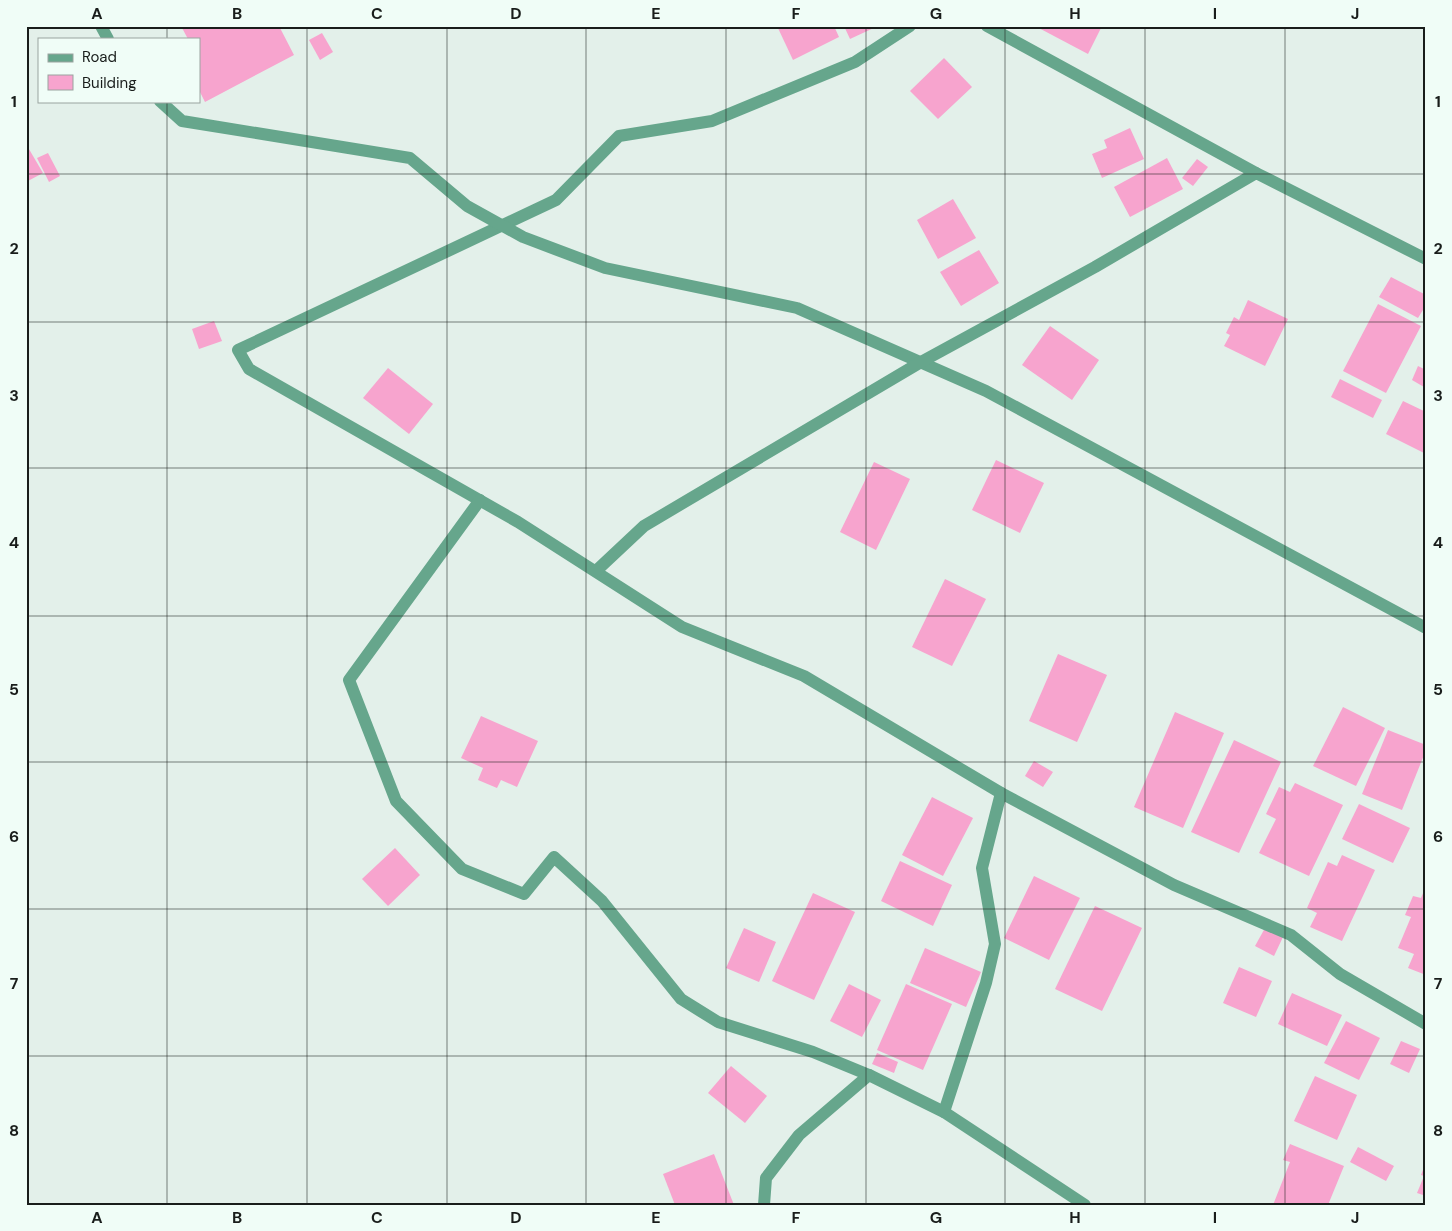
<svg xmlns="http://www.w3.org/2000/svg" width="1452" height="1231" font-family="'DM Sans',sans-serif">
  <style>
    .building { fill: #f7a4ce }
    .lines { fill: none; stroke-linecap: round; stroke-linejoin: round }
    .street { stroke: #66a68c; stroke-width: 12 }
    .grid { fill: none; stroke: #191d1b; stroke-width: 1; stroke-opacity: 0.55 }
    .neatline { fill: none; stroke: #191d1b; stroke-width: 2 }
    .grid-label { font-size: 16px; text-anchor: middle; font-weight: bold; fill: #191d1b }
  </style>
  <rect width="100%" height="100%" fill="#e3f0ea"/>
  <!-- building -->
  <g class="building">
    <polygon points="181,26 279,26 294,55 205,102 199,90 199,39 188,39"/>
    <polygon points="777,26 834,26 839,37 793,60"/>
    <polygon points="844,26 878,26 850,39"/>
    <polygon points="1035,26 1102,26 1088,54"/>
    <polygon points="322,33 333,52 320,60 309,40"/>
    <polygon points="944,58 972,87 938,119 910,91"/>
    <polygon points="1130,128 1144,159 1102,178 1092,154 1107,148 1104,140"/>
    <polygon points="26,144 43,173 26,182"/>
    <polygon points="48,153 60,176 49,182 37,158"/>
    <polygon points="1167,158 1183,189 1130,217 1114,187"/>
    <polygon points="1197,159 1208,167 1193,186 1182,178"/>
    <polygon points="953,199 976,238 938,259 917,220"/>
    <polygon points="979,250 999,283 961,306 940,272"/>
    <polygon points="1391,277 1426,295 1426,305 1418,318 1379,297"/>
    <polygon points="1248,300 1288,319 1265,366 1224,346 1230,335 1226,333 1234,317 1239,320"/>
    <polygon points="1378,304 1421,326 1386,393 1343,371"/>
    <polygon points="214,321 222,341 199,349 192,329"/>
    <polygon points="1050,326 1099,360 1072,400 1022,365"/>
    <polygon points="1418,366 1426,370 1424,387 1412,380"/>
    <polygon points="388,368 433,404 409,434 363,398"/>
    <polygon points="1340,379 1382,400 1373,418 1331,397"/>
    <polygon points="1403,401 1426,412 1426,454 1386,434"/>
    <polygon points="996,460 1044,483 1020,533 972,510"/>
    <polygon points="874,462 910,479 876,550 840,532"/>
    <polygon points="945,579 986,599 952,666 912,647"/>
    <polygon points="1058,654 1107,675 1077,742 1029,721"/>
    <polygon points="1343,707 1385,728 1356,786 1313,766"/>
    <polygon points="1175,712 1224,733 1183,828 1134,807"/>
    <polygon points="481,716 538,741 517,787 501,780 497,788 478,780 483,768 461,758"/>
    <polygon points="1388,730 1426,745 1426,750 1402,810 1362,794"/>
    <polygon points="1234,740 1281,762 1239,853 1191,832"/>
    <polygon points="1034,761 1053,772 1043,787 1025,776"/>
    <polygon points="1295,783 1343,805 1309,876 1259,853 1276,819 1266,814 1279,787 1290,792"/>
    <polygon points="932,797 973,818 943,876 902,855"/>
    <polygon points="1359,804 1410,828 1393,863 1342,839"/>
    <polygon points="395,848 420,875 388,906 362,879"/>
    <polygon points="1342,855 1375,870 1342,941 1310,927 1317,913 1307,908 1328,862 1337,866"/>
    <polygon points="900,861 952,885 933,926 881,901"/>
    <polygon points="1034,876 1080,898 1049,960 1004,938"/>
    <polygon points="1426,886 1426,975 1408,968 1414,954 1398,948 1411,917 1405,915 1413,896 1421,898"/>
    <polygon points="813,893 855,912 814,1000 772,981"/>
    <polygon points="1095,906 1142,928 1102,1011 1055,989"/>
    <polygon points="744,928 776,942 759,982 726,968"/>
    <polygon points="1265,928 1283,937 1274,956 1255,946"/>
    <polygon points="925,948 981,972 966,1007 910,983"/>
    <polygon points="1239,967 1272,981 1256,1017 1223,1003"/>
    <polygon points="849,984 881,1000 862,1037 830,1021"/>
    <polygon points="906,984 952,1004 923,1070 877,1050"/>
    <polygon points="1292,993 1342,1015 1327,1046 1278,1024"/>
    <polygon points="1346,1021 1380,1038 1359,1080 1324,1063"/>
    <polygon points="1401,1041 1420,1049 1409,1073 1390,1064"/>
    <polygon points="877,1053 898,1062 894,1073 872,1064"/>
    <polygon points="731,1066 767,1096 745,1123 708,1093"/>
    <polygon points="1315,1076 1357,1095 1337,1140 1294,1121"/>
    <polygon points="1290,1144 1344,1166 1328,1205 1273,1205 1290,1162 1283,1160"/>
    <polygon points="1358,1147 1394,1166 1386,1181 1350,1162"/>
    <polygon points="714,1154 734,1205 675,1205 663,1174"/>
    <polygon points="1426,1162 1426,1196 1417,1193 1424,1176 1421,1175"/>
  </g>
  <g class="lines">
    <!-- street -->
    <g class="street">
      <polyline points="101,26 108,39"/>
      <polyline points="910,26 855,62 712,121 619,136 556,200 238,350 249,369 518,522 682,627 804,676 1001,793"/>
      <polyline points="987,26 1256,173"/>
      <polyline points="160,101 182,121 410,158 467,206 523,237 605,268 797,308 986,391 1426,628"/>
      <polyline points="480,500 349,680 396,801 462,869 524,894 554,857 602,901 681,999 718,1022 813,1052 869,1075 944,1112"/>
      <polyline points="596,571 644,526 921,362 1095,267 1256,173 1426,259"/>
      <polyline points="764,1205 766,1178 799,1135 869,1075"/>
      <polyline points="1085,1205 944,1112 986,983 995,944 982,868 1001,793 1174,885 1291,935 1340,974 1426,1024"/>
    </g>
  </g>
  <!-- grid -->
  <path class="grid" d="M167,26v13M307,26v1179M447,26v1179M586,26v1179M726,26v1179M866,26v1179M1005,26v1179M1145,26v1179M1285,26v1179M167,101v1104M26,174h1400M26,322h1400M26,468h1400M26,616h1400M26,762h1400M26,909h1400M26,1056h1400"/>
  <!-- border -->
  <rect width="1452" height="1231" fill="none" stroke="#f0fdf7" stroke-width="55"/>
  <!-- legend -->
  <rect x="38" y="38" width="162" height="65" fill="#f0fdf7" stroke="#9aa39f"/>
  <rect x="48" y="54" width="25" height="8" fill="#66a68c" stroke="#9aa39f"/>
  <text x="82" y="62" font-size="15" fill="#191d1b">Road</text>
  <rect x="48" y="75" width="25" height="15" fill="#f7a4ce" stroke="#9aa39f"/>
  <text x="82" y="88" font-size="15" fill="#191d1b">Building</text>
  <rect x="28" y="28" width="1396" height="1176" class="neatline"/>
  <g class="grid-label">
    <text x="97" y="19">A</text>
    <text x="237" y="19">B</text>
    <text x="377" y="19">C</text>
    <text x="516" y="19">D</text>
    <text x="656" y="19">E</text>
    <text x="796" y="19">F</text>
    <text x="936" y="19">G</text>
    <text x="1075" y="19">H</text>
    <text x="1215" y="19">I</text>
    <text x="1355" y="19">J</text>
    <text x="14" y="107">1</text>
    <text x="1438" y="107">1</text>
    <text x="14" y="254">2</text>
    <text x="1438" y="254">2</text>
    <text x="14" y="401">3</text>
    <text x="1438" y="401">3</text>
    <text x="14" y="548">4</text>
    <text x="1438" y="548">4</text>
    <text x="14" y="695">5</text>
    <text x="1438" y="695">5</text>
    <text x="14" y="842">6</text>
    <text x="1438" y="842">6</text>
    <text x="14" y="989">7</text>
    <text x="1438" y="989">7</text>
    <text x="14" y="1136">8</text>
    <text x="1438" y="1136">8</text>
    <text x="97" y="1223">A</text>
    <text x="237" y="1223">B</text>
    <text x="377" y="1223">C</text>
    <text x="516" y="1223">D</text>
    <text x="656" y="1223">E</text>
    <text x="796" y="1223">F</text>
    <text x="936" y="1223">G</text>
    <text x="1075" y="1223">H</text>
    <text x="1215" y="1223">I</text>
    <text x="1355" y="1223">J</text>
  </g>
</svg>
